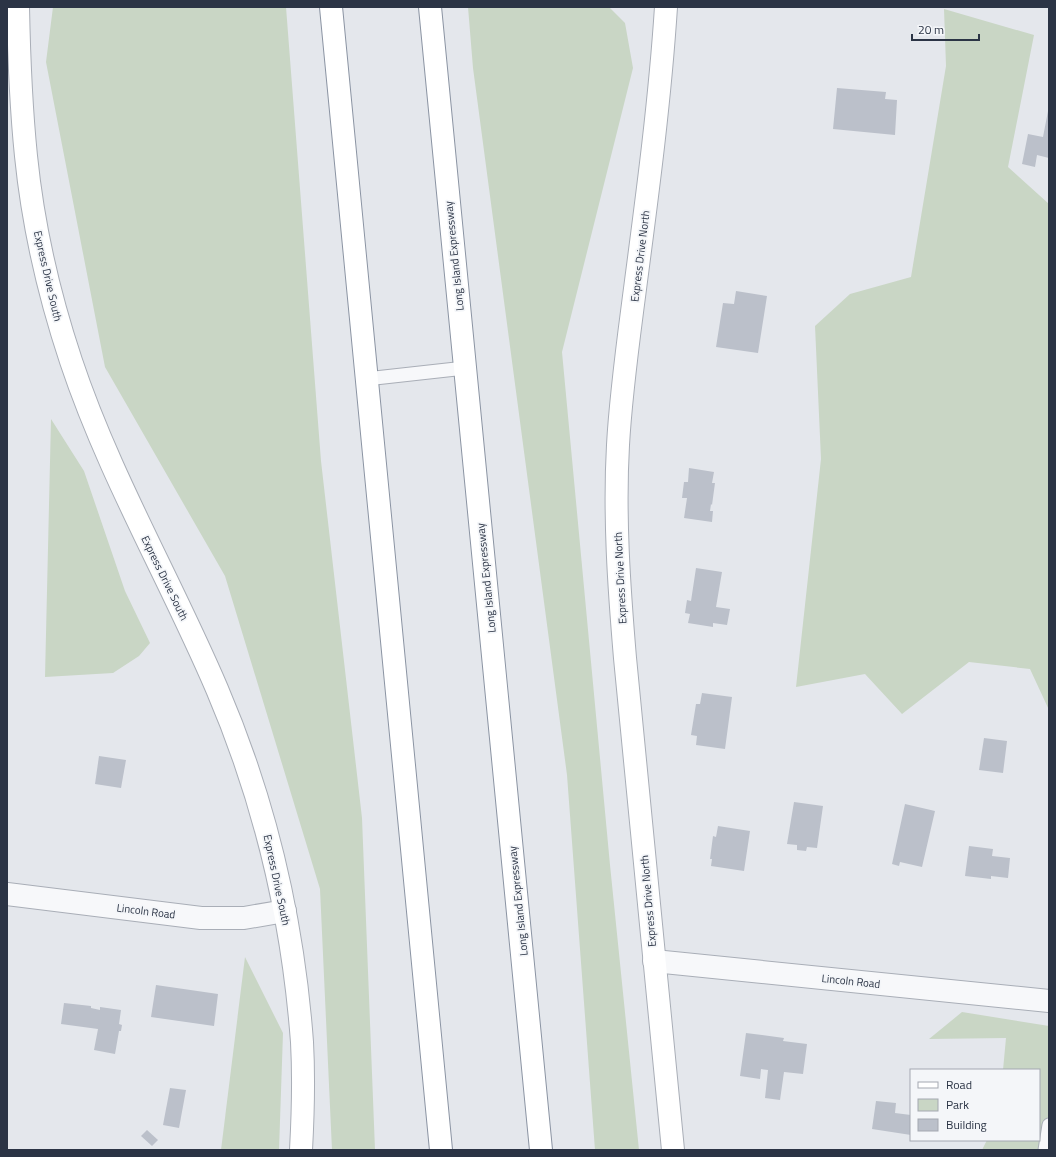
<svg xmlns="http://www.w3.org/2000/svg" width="1056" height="1157" font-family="'Titillium Web',sans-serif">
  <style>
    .green { fill: #c9d6c5 }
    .building { fill: #bbc0ca }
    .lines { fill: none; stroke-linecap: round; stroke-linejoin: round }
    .service-casing { stroke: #a9aeb7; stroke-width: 15 }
    .minor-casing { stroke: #a9aeb7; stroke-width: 24 }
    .secondary-casing { stroke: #a9aeb7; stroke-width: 24 }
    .motorway-casing { stroke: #8b94a3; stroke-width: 24 }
    .service { stroke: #f7f8fa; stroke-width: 13 }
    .minor { stroke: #f7f8fa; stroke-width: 22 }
    .secondary { stroke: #fff; stroke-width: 22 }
    .motorway { stroke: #fff; stroke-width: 22 }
    .labels { text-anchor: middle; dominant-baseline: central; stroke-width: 3.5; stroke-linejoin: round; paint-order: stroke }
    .street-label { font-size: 11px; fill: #2b3445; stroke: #f4f6f9 }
  </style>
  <rect width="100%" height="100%" fill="#e4e7ec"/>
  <!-- green -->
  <g class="green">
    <polygon points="53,7 286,7 321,461 362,818 375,1150 332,1150 320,889 225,576 105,367 46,62"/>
    <polygon points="468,7 609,7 625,23 633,68 562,352 610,865 639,1150 595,1150 567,775 473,68"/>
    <polygon points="944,9 1034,35 1008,167 1049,204 1049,710 1030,669 969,662 902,714 865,674 796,687 821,459 815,326 850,294 911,277 946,66"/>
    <polygon points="51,419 84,471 125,591 150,643 139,656 113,673 45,677"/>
    <polygon points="245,957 283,1033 279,1150 221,1150"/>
    <polygon points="962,1012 1049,1026 1049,1150 982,1150 987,1140 1039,1140 1039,1070 1003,1070 1006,1038 929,1039"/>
  </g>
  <!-- building -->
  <g class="building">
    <polygon points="837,88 886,92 885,99 897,100 895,135 833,129"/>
    <polygon points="1048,111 1049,158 1037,155 1035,167 1022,164 1028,134 1043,137"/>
    <polygon points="736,291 767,296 758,353 716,347 723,303 734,304"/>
    <polygon points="689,468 714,472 712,483 715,483 712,505 711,504 710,511 713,511 712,522 684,518 687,498 682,498 684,482 688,482"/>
    <polygon points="696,568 722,572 716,607 730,609 727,625 713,623 713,627 688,623 690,614 685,613 687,600 691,601"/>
    <polygon points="702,693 732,697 725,749 696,745 697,736 691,735 696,704 700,704"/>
    <polygon points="984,738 1007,741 1003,773 979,770"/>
    <polygon points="99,756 126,760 121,788 95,784"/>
    <polygon points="794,802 823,806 817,848 807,847 806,851 797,850 797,845 787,844"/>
    <polygon points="905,804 935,811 922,867 900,862 899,866 892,864"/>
    <polygon points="718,826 750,831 744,871 711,866 712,859 710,859 713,836 716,837"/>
    <polygon points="969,846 993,849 992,856 1010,858 1008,878 991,876 991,879 965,876"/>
    <polygon points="156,985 218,994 214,1026 151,1017"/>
    <polygon points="64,1003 91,1006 91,1008 100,1010 100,1007 121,1010 119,1024 122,1025 121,1031 119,1031 115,1054 94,1050 98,1029 61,1024"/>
    <polygon points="746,1033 784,1038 783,1041 807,1044 803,1074 784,1072 780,1100 765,1098 768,1070 761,1069 760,1079 740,1076"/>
    <polygon points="170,1088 186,1090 179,1128 163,1125"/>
    <polygon points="876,1101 896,1103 895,1113 911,1115 911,1135 872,1129"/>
    <polygon points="147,1130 158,1140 152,1146 141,1136"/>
  </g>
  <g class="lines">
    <!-- service casing -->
    <g class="service-casing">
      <g id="service">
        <polyline points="366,379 465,368"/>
        <polyline points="1045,1150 1049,1125"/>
      </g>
    </g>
    <!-- minor casing -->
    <g class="minor-casing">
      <g id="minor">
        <polyline points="7,894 201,918 244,918 285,911"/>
        <polyline points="654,961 1049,1001"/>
      </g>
    </g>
    <!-- secondary casing -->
    <g class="secondary-casing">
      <g id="secondary">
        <path d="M18,7c1,50 3,100 8,149 7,69 23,139 45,205 38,114 99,218 146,328 48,112 76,232 85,353 2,36 1,72 -1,108"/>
        <path d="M666,7c-6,92 -18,183 -30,274 -7,55 -15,109 -18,164 -4,71 1,142 7,213l48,492"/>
      </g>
    </g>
    <!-- motorway casing -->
    <g class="motorway-casing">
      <g id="motorway">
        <polyline points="331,7 441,1150"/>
        <polyline points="430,7 541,1150"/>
      </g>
    </g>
    <!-- service -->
    <use href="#service" class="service"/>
    <!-- minor -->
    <use href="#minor" class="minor"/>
    <!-- secondary -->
    <use href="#secondary" class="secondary"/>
    <!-- motorway -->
    <use href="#motorway" class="motorway"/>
  </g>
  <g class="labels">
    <!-- street labels -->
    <g class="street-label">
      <text transform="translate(454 256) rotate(-96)">Long Island Expressway</text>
      <text transform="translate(640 256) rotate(-83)">Express Drive North</text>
      <text transform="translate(48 276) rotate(77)">Express Drive South</text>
      <text transform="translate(165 578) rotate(64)">Express Drive South</text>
      <text transform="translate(486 578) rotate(-96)">Long Island Expressway</text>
      <text transform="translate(620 578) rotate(-93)">Express Drive North</text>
      <text transform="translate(277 880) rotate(78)">Express Drive South</text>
      <text transform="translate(518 901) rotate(-96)">Long Island Expressway</text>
      <text transform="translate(648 901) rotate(-95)">Express Drive North</text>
      <text transform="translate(146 911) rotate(7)">Lincoln Road</text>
      <text transform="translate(851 981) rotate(6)">Lincoln Road</text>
    </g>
  </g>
  <!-- border -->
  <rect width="1056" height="1157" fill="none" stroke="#2b3445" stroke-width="16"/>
  <!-- legend -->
  <rect x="910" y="1069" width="130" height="72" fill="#f4f6f9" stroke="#a4a8b1"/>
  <rect x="918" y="1082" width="20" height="6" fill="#ffffff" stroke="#a4a8b1"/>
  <text x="946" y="1089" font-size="12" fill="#2b3445">Road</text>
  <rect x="918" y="1099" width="20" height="12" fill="#c9d6c5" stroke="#a4a8b1"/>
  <text x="946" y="1109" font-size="12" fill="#2b3445">Park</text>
  <rect x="918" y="1119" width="20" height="12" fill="#bbc0ca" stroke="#a4a8b1"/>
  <text x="946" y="1129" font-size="12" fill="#2b3445">Building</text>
  <!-- scale -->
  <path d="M912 34v6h67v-6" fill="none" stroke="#2b3445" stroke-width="2"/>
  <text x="918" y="34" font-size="12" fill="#2b3445" stroke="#f4f6f9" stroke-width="3" paint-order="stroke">20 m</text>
</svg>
